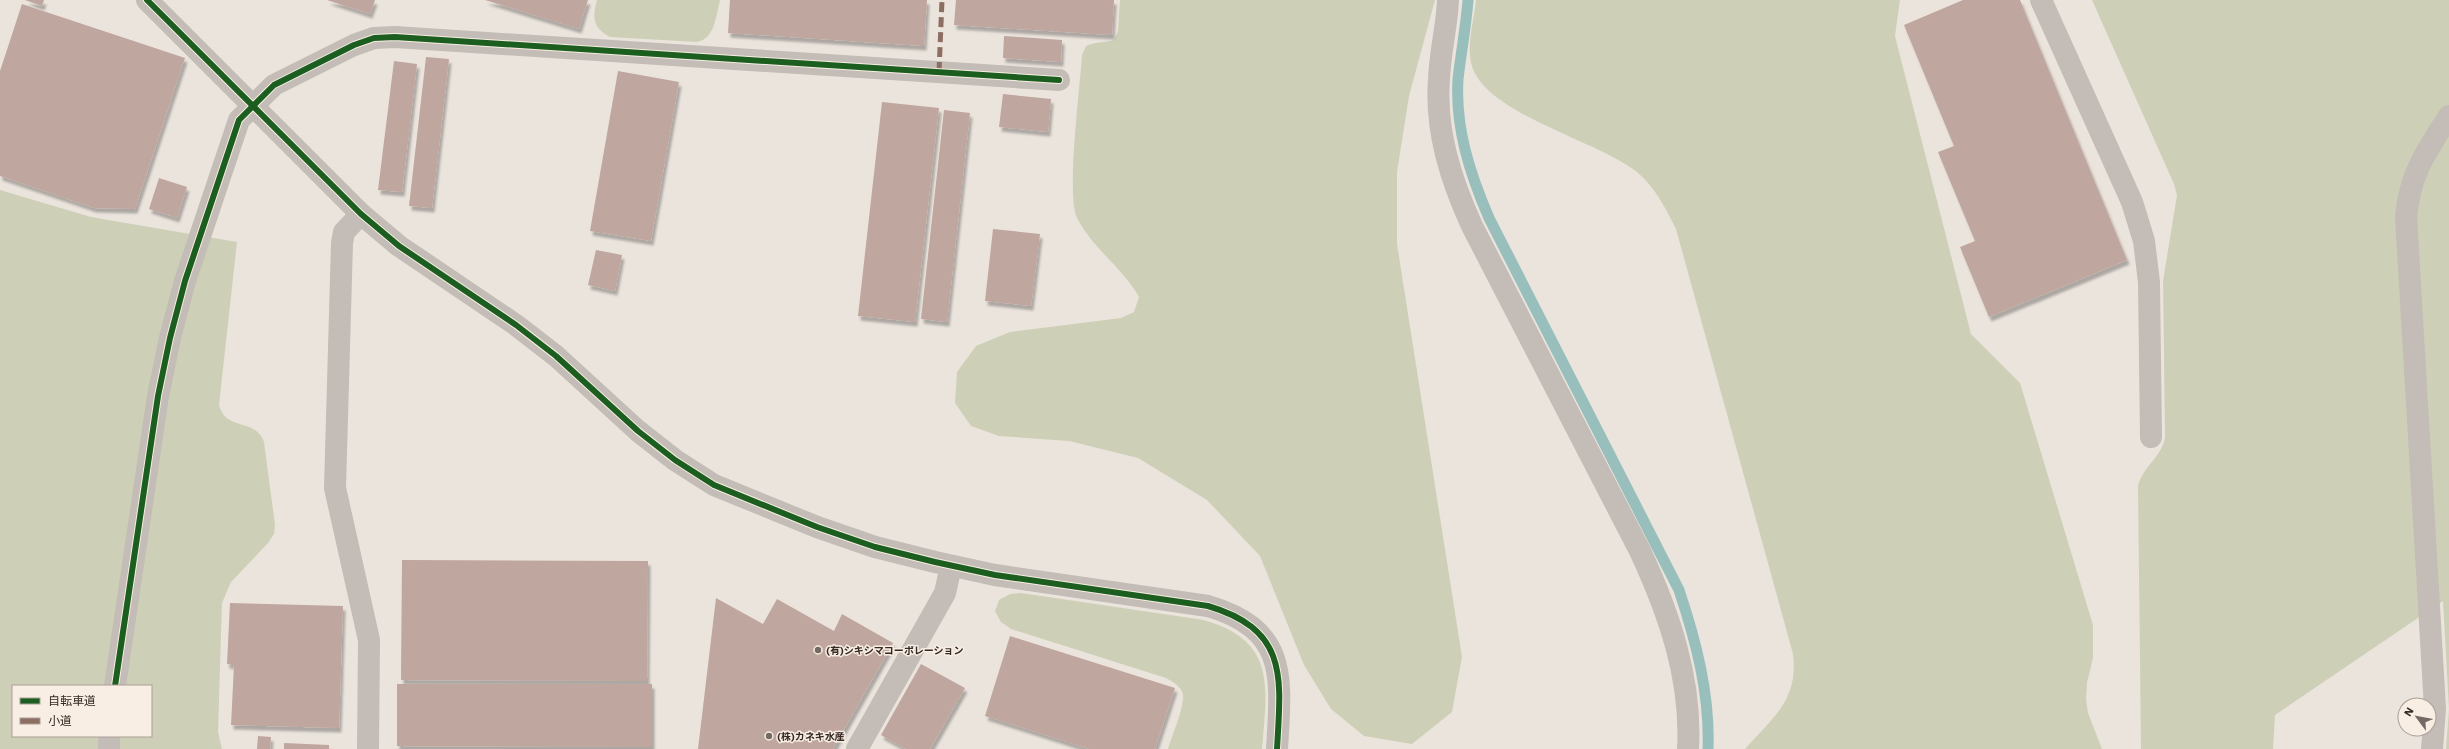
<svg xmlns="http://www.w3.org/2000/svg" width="2449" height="749" font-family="'Work Sans','Noto Sans JP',sans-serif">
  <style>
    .green { fill: #cdd0b6; fill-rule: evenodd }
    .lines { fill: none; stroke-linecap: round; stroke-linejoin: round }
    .stream { stroke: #98bfbc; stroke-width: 11 }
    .building { fill: #bfa69e; filter: url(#shadow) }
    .minor { stroke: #c4bcb6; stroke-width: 22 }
    .quiet { stroke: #8d6e63; stroke-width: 5; stroke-dasharray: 10 5; stroke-linecap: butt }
    .cycleway-casing { stroke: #f9eee3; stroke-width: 8 }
    .cycleway { stroke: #1b5e20; stroke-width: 6 }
    .poi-dot { fill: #746a65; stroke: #f9eee3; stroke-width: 1.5 }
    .labels { text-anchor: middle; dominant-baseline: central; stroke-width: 3; stroke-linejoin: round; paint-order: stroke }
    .poi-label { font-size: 10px; font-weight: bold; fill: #342925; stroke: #f9eee3; text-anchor: start }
  </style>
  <defs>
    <filter id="shadow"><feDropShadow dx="2.5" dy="4.5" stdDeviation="1" flood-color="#0004"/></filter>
  </defs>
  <rect width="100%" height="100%" fill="#ebe4dd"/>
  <!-- green -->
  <g class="green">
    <path d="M597,0h123c-4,15 -5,40 -24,42l-86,-5c-17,-9 -18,-19 -13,-37z"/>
    <path d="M1120,0h315l-26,96 -12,76v72l65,413 -10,55 -40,32 -48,-8 -33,-27 -27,-44 -44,-109 -53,-56 -69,-42 -69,-17 -70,-5 -28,-10 -16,-23 2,-31 19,-26 34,-14 111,-14 13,-6 5,-15c-16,-29 -46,-48 -62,-79 -11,-23 3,-131 5,-163l4,-9c10,-5 19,-3 28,-6l4,-9z"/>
    <path d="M1476,0h424l-5,36 76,298 49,49 73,242v33l-6,25 -1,16 2,14 14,36h-357c27,-31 54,-49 48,-95l-117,-425c-10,-20 -21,-42 -39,-57 -42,-32 -146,-57 -164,-103 -8,-21 1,-47 3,-69z"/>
    <path d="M2092,0h357v749h-3l3,-40 -6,-108 -168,114 -2,34h-132l-3,-263c5,-20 24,-29 27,-49l-2,-156 14,-86 -3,-11z"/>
    <path d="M0,190l91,27 146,25 -18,163c7,27 36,12 45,37l11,83 -1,9 -6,9 -37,39 -9,21 -4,129 4,17h-222zM13,686h138v50h-138z"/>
    <path d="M1021,593l183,27c73,21 63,67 58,129h-94c4,-14 16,-40 15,-54 -1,-8 -10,-13 -17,-17l-155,-49 -10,-7 -6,-11 4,-11 11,-6z"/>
  </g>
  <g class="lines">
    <!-- stream -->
    <path class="stream" d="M1468,0c-2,26 -7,53 -10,79 -3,49 12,95 31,139l190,372c17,51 31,104 29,159"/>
  </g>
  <!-- building -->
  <g class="building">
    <polygon points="25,0 44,0 42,6"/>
    <polygon points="327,0 375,0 370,14"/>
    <polygon points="485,0 588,0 579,29"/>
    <polygon points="730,0 927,0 924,46 728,33"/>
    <polygon points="956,0 1114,0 1112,35 954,25"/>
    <polygon points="1963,0 2020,0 2127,260 1989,317 1960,247 1975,241 1938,152 1954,146 1904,25"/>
    <polygon points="22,4 185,58 135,209 94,208 0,176 0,71"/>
    <polygon points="1004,36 1062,40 1061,62 1003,58"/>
    <polygon points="426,57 449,59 432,208 409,206"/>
    <polygon points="394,61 417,64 402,192 378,190"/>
    <polygon points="618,71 679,82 651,241 590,231"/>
    <polygon points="1003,94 1051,99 1048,132 999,127"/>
    <polygon points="882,102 939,108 915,322 858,316"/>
    <polygon points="944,110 970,113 947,322 921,319"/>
    <polygon points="159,178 187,187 177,218 149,209"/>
    <polygon points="993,229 1040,234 1031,306 985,301"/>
    <polygon points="596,250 622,255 615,291 588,285"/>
    <polygon points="402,560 648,561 647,681 401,680"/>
    <polygon points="716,598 763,624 777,599 834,631 842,614 893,643 833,749 698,749"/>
    <polygon points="230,603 343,606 339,728 231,725 234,665 227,664"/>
    <polygon points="1010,636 1175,688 1155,749 1089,749 985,716"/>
    <polygon points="921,664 965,688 930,749 906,749 881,735"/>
    <polygon points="397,684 652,684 652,747 397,746"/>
    <polygon points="258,736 271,737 270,749 257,749"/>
    <polygon points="284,743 329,745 329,749 284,749"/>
  </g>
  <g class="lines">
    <!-- minor -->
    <g class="minor">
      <path d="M147,0l214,214 38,32 117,79 40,31 82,75 37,29 39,25 103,42 58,20 60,15 60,13 213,31c81,24 73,72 69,143"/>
      <path d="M1448,0c-1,26 -8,52 -9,79 -4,52 12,101 33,147l168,325c29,62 52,128 48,198"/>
      <polyline points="2041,0 2132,202 2144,241 2149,282 2151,437"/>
      <polyline points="361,214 344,232 342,243 335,488 369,640 368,749"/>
      <polyline points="115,686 158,396 170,338 185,281 239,120 274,85 354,45 374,38 395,37 1059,80"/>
      <polyline points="109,749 109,736"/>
      <polyline points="857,749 945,593 951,566"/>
      <path d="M2432,749l3,-41 -29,-491c4,-44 20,-65 43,-101"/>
    </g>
    <!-- quiet -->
    <polyline class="quiet" points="939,72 942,0"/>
    <!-- cycleway casing -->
    <g class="cycleway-casing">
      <g id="cycleway">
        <path d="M147,0l214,214 38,32 117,79 40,31 82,75 37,29 39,25 103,42 58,20 60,15 60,13 213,31c81,24 73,72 69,143"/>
        <polyline points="115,686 158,396 170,338 185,281 239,120 274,85 354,45 374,38 395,37 1059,80"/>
      </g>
    </g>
    <!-- cycleway -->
    <use href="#cycleway" class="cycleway"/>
  </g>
  <!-- markers -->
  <g class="poi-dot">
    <circle cx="818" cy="650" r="4"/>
    <circle cx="769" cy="736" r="4"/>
  </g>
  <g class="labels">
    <!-- poi labels -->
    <g class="poi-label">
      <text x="826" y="650">(有)シキシマコーポレーション</text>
      <text x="777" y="736">(株)カネキ水産</text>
    </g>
  </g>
  <!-- legend -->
  <rect x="12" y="685" width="140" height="52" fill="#f9eee3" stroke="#aa9f97"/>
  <rect x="20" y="698" width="20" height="6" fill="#1b5e20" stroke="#aa9f97"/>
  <text x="48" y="705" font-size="12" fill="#342925">自転車道</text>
  <rect x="20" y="718" width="20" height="6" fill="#8d6e63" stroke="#aa9f97"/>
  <text x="48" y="725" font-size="12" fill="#342925">小道</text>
  <!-- north arrow -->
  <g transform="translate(2417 717) rotate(302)"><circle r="19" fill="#f9eee3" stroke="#aa9f97"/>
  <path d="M0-3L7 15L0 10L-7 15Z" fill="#746a65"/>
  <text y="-6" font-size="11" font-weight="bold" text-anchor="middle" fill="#342925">N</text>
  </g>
</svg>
